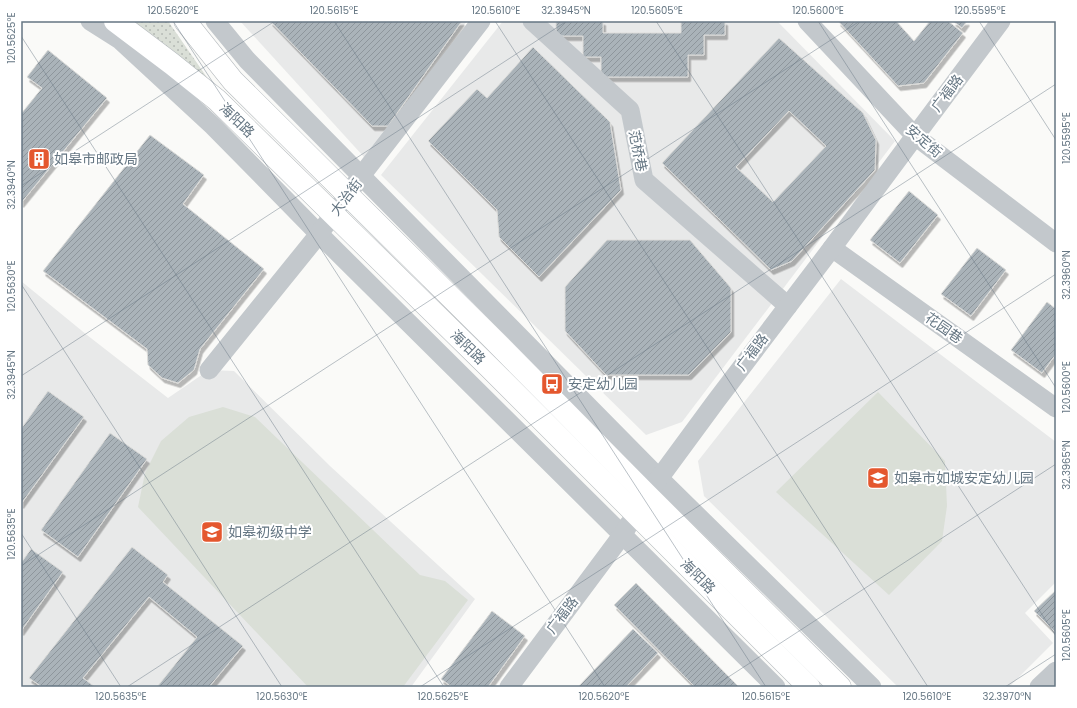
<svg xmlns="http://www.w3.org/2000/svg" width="1077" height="708" font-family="Poppins,'Noto Sans SC',sans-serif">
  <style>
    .built { fill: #e8e9e9 }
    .green { fill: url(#green-dots) }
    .pitch { fill: #dadfd7 }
    .building { fill: url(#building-hatch); stroke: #dcdcda; fill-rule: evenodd; filter: url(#shadow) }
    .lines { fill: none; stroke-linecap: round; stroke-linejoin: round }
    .major-casing { stroke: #b5babe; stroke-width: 23 }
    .minor { stroke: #c3c8cc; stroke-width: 19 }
    .major { stroke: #fff; stroke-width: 22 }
    .ticks { fill: none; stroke: #657683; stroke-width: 1; stroke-opacity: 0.45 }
    .labels { text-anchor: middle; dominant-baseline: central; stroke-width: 4; stroke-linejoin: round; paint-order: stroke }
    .street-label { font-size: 14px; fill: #657683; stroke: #fff }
    .poi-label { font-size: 14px; fill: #657683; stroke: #fff; text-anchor: start }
    .neatline { fill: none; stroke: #657683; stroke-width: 1.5 }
    .ticks-label { font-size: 10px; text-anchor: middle; fill: #657683 }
  </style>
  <defs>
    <pattern id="green-dots" width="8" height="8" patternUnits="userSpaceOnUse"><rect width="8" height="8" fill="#dadfd7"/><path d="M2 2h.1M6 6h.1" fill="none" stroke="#b4b9b4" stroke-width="1.8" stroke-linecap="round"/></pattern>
    <pattern id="building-hatch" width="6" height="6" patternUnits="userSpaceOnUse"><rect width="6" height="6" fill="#aab3b9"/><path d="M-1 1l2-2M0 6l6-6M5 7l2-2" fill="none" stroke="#8e969c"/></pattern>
    <filter id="shadow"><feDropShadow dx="2.5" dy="4.5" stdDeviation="0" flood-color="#0004"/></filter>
  </defs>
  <rect width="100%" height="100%" fill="#fafaf8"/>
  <!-- built -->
  <g class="built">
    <polygon points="240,21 467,21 364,157"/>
    <polygon points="503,21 777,21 895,141 682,422 646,435 381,175"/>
    <polygon points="841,279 1056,442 1056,582 1025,613 1053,643 1009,687 898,687 704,496 698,461"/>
    <polygon points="21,281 87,335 168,398 209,370 234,371 330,466 475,599 411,687 26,687 21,684"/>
  </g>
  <!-- green -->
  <polygon class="green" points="132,21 168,21 217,92 163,43"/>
  <!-- pitch -->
  <g class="pitch">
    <polygon points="878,392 945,461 947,506 942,541 889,595 776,492"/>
    <polygon points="223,407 255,417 420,575 445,581 468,600 403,687 308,687 138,507 145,473 161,441 189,417"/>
  </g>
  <!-- building -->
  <g class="building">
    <polygon points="270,21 462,21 388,126 372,126"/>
    <polygon points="556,21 603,21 603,33 681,33 681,21 725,21 725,35 704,35 704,55 688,55 688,77 601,77 601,57 583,57 583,36 556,36"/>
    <polygon points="838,21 896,21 914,41 930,21 948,21 963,33 924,83 898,86"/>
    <polygon points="953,21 967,21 962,28"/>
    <path d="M779,38l84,75 13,27 -1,30 -83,91 -21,9 -109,-107zM789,111l37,35 -53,56 -37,-35z"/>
    <polygon points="533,47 610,122 621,190 539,277 499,237 497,210 428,141 477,89 487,98"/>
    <polygon points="48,50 107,98 21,203 21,114 42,88 27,77"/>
    <polygon points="150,135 204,175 183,204 264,269 200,349 194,370 178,383 162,378 148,365 147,349 43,271"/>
    <polygon points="909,191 938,215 900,263 870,240"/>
    <polygon points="607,240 690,240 731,288 731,332 689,375 606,375 565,331 565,287"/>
    <polygon points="977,248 1006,270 971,316 941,294"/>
    <polygon points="1047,302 1056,309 1056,354 1042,373 1011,350"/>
    <polygon points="48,391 84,417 21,504 21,429"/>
    <polygon points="110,433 147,459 78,557 41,530"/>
    <polygon points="132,547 168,575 163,582 243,646 209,687 157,687 197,637 149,597 83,678 95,687 42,687 29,678"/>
    <polygon points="31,549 63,572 21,631 21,563"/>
    <polygon points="636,583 739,687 695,687 614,605"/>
    <polygon points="1056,590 1056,631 1055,632 1034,611"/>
    <polygon points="492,611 525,636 488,687 452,687 441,679"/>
    <polygon points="633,629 658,653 626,687 578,687"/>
  </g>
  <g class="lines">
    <!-- major casing -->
    <g class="major-casing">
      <g id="major">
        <polyline points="115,21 172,64 217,100 488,366 809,687"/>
        <polyline points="185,21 233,81 490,336 647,495 840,687"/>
      </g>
    </g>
    <!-- minor -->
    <g class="minor">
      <polyline points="90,21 120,40 213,126 319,234 776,687"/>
      <polyline points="215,21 247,60 659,478 872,687"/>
      <polyline points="532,21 630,110 644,180 788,306"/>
      <polyline points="807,21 915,136 1056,243"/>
      <polyline points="832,248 1056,408"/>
      <polyline points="209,370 319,234 361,176 481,21"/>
      <polyline points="652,488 716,401 832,248 915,136 1001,21"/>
      <polyline points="509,687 623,534 629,524"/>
      <polyline points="1039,687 1056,671"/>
    </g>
    <!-- major -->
    <use href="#major" class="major"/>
  </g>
  <!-- ticks -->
  <path class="ticks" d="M173,21l432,666M334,21l432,666M495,21l433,666M656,21l400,615M818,21l238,367M979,21l77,119M21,36l423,651M21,186l254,-165M21,284l261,403M21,376l546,-355M21,533l100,154M21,566l839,-545M127,687l929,-603M420,687l636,-413M713,687l343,-223M1005,687l51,-33"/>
  <!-- icons -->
  <defs>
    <g id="building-square" transform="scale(1.15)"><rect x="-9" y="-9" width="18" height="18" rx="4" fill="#e4572e" stroke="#fff"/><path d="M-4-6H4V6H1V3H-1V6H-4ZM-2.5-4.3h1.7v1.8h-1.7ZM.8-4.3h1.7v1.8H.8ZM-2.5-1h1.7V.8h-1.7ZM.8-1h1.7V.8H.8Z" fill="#fff"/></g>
    <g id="bus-square" transform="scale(1.15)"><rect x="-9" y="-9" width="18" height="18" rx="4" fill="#e4572e" stroke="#fff"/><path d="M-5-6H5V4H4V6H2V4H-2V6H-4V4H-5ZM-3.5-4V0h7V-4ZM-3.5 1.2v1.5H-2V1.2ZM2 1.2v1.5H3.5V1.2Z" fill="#fff"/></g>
    <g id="school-square" transform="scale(1.15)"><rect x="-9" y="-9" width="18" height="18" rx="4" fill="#e4572e" stroke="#fff"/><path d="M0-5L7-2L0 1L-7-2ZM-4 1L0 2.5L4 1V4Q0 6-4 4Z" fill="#fff"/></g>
  </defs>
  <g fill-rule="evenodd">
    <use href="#building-square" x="39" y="159"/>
    <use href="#bus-square" x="552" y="384"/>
    <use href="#school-square" x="878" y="478"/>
    <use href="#school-square" x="212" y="532"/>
  </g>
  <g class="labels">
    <!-- street labels -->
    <g class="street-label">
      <text transform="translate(947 93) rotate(-53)">广福路</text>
      <text transform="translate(237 120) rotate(44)">海阳路</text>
      <text transform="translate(924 141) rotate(40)">安定街</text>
      <text transform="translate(638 151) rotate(79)">范桥巷</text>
      <text transform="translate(346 197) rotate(-53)">大治街</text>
      <text transform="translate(944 328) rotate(35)">花园巷</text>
      <text transform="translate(468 347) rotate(44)">海阳路</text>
      <text transform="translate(752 352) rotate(-53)">广福路</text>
      <text transform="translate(698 576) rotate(45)">海阳路</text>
      <text transform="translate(562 615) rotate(-53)">广福路</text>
    </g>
    <!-- poi labels -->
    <g class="poi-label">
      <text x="54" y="159">如皋市邮政局</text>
      <text x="568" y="384">安定幼儿园</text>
      <text x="894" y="478">如皋市如城安定幼儿园</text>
      <text x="228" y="532">如皋初级中学</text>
    </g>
  </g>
  <!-- border -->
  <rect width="1077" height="708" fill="none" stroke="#ffffff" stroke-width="44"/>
  <rect x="22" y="22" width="1033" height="664" class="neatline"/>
  <g class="ticks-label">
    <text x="173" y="14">120.5620°E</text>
    <text x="334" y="14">120.5615°E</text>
    <text x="496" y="14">120.5610°E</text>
    <text x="566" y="14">32.3945°N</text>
    <text x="657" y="14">120.5605°E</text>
    <text x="818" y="14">120.5600°E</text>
    <text x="980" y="14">120.5595°E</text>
    <text transform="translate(11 38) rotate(-90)" y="4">120.5625°E</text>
    <text transform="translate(1066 138) rotate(-90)" y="4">120.5595°E</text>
    <text transform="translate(11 185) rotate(-90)" y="4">32.3940°N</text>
    <text transform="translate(1066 275) rotate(-90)" y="4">32.3960°N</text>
    <text transform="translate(11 286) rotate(-90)" y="4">120.5630°E</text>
    <text transform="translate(11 375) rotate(-90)" y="4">32.3945°N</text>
    <text transform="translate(1066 387) rotate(-90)" y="4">120.5600°E</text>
    <text transform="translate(1066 465) rotate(-90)" y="4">32.3965°N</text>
    <text transform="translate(11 534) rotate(-90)" y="4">120.5635°E</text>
    <text transform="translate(1066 635) rotate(-90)" y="4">120.5605°E</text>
    <text x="121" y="700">120.5635°E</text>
    <text x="282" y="700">120.5630°E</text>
    <text x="443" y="700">120.5625°E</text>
    <text x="604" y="700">120.5620°E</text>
    <text x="766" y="700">120.5615°E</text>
    <text x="927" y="700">120.5610°E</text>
    <text x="1007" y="700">32.3970°N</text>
  </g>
</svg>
